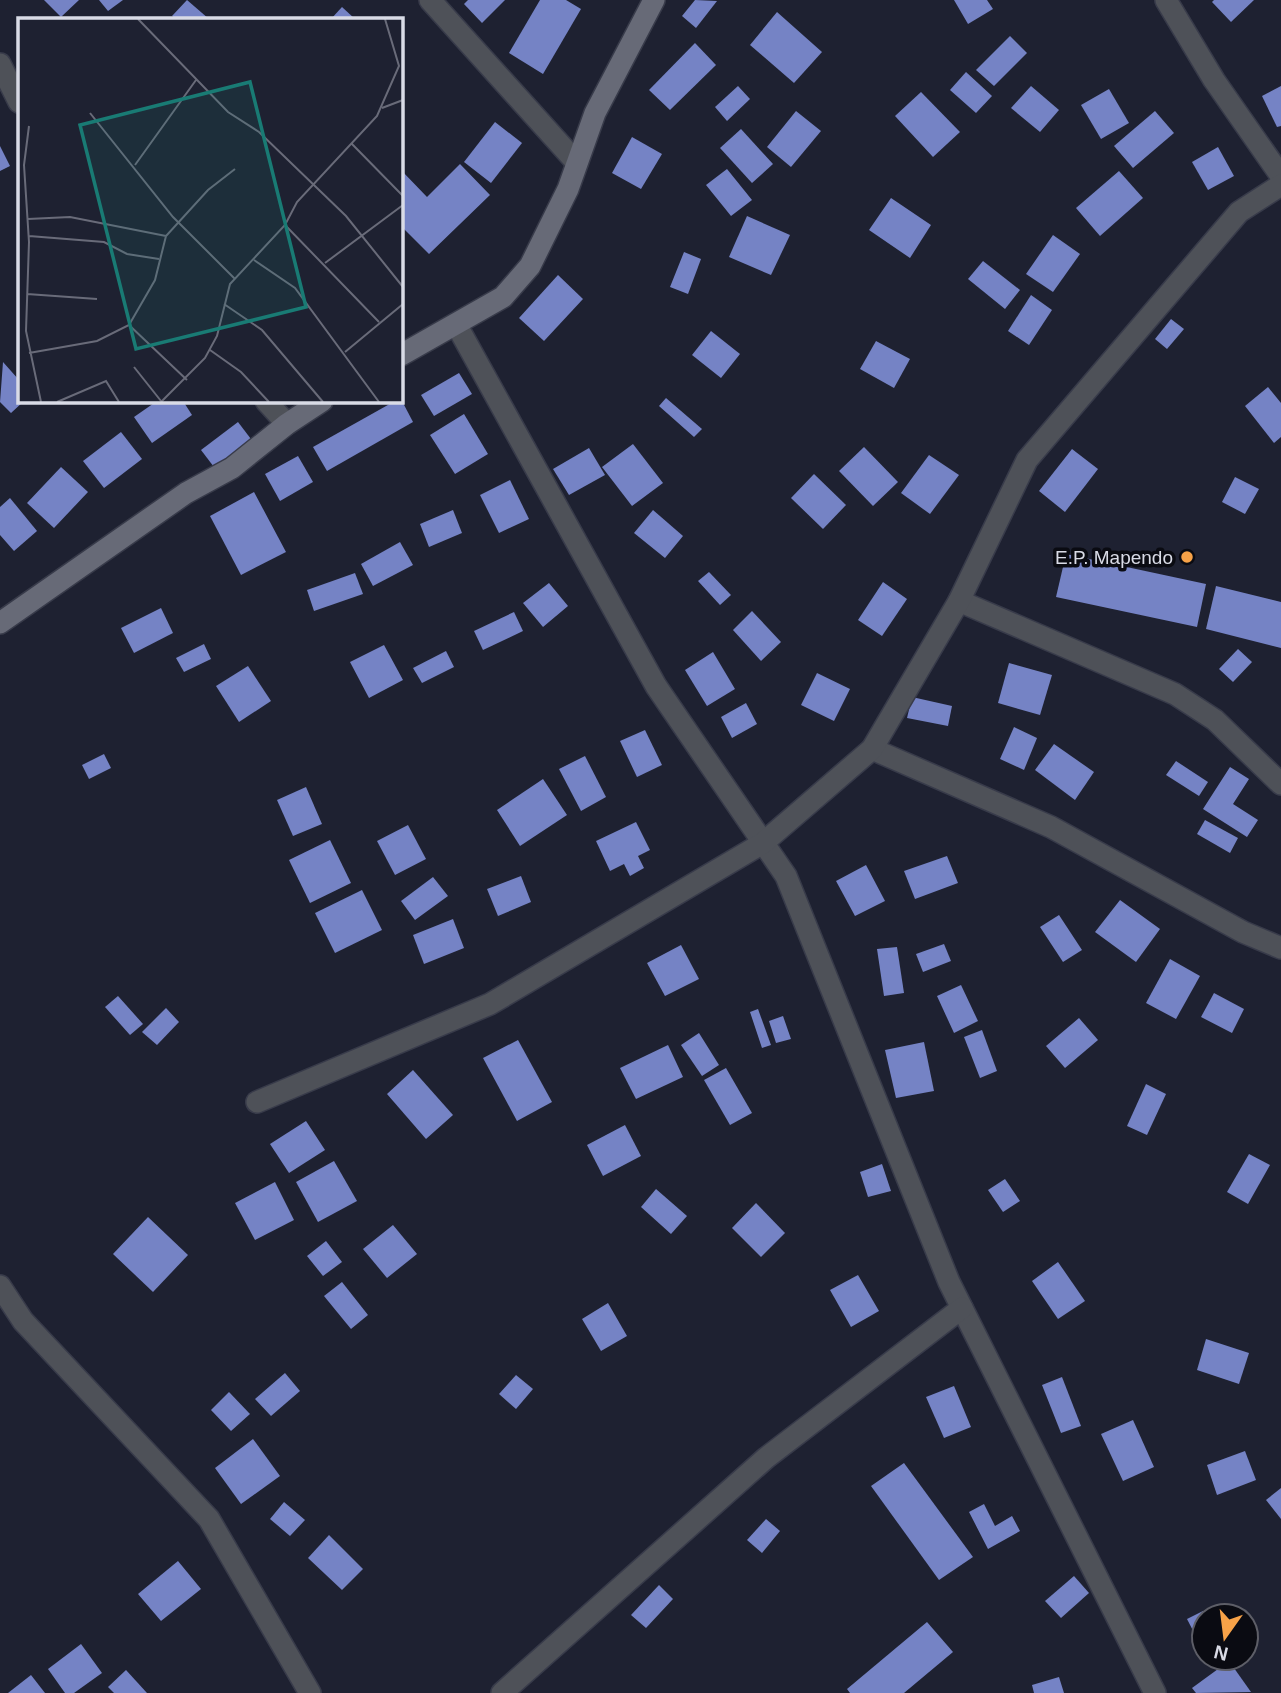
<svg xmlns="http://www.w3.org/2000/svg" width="1281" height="1693" font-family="Arial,sans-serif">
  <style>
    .building { fill: #7583c5 }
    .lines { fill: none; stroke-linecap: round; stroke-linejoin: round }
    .street-casing { stroke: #383b4a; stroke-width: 24 }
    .secondary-casing { stroke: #383b4a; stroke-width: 24 }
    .street { stroke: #4e5158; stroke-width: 21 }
    .secondary { stroke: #676a77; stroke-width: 21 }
    .poi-dot { fill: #f7a248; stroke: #0a0b12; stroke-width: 2.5 }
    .labels { text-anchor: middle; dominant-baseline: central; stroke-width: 7; stroke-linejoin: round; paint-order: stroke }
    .poi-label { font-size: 19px; fill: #d9dbe6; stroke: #0a0b12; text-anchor: end }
    .inset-road { fill: none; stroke: #696b79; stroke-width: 2 }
    .view { fill: #197b74; fill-opacity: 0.15; stroke: #197b74; stroke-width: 3.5 }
    .inset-edge { fill: none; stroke: #d9dbe6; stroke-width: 3.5 }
  </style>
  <rect width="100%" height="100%" fill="#1e2131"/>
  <!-- building -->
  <g class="building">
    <polygon points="44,0 79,0 61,17"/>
    <polygon points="99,0 123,0 108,11"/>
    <polygon points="187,0 209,19 176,19 172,16"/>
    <polygon points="468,0 505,0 482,23 464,4"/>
    <polygon points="540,0 566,0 581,9 543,74 509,53"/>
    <polygon points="695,0 717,1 696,28 682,16"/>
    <polygon points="954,0 987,0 993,9 968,24"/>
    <polygon points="1214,0 1254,0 1231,22 1212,2"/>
    <polygon points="342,7 355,19 331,19"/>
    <polygon points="777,12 822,52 794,83 750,45"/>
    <polygon points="1010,36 1027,53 994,86 976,70"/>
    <polygon points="695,43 716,65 670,110 649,90"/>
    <polygon points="966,72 992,96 976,113 950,90"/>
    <polygon points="738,86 750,99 727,121 715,107"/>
    <polygon points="1031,86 1059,110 1040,132 1011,108"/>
    <polygon points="1281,86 1281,126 1277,127 1262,96"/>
    <polygon points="1109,89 1129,123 1101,139 1081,105"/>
    <polygon points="921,92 960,132 933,157 895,116"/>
    <polygon points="796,111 821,131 791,167 767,147"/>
    <polygon points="1155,111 1174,133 1133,168 1114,146"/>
    <polygon points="495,122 522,143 491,183 464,162"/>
    <polygon points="741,129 773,164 752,183 720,148"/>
    <polygon points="632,137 662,154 641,189 612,173"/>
    <polygon points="0,146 10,166 0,171"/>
    <polygon points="1218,147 1234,176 1208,190 1192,162"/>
    <polygon points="460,164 490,195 429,254 401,226 401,170 427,197"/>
    <polygon points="727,169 752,200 731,216 706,185"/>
    <polygon points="1119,171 1143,198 1100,236 1076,208"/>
    <polygon points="891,198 931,225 910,258 869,230"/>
    <polygon points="747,216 790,235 771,275 729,257"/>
    <polygon points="1053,235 1080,254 1053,292 1026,274"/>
    <polygon points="684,252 701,259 688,294 670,287"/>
    <polygon points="983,261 1020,290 1005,309 968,279"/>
    <polygon points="558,275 583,299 544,341 519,318"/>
    <polygon points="1031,295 1052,310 1029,345 1008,331"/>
    <polygon points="1171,319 1184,329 1167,349 1155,339"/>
    <polygon points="711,331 740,354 721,378 692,355"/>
    <polygon points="876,341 910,359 894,388 860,369"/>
    <polygon points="3,362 19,380 19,401 24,401 11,413 0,402"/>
    <polygon points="459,373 472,394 434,416 421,395"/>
    <polygon points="1268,387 1281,403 1281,437 1274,443 1245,406"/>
    <polygon points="666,398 702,429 694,437 659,406"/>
    <polygon points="157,401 183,401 192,415 152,443 134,417"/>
    <polygon points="395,401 402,401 413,422 327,471 313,447"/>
    <polygon points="464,414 488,454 455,474 430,435"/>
    <polygon points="238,422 254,443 217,471 201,450"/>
    <polygon points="121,432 142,459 104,488 83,461"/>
    <polygon points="633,444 663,483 632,506 602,467"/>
    <polygon points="864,447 898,482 873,506 839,471"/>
    <polygon points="589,448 605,475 569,495 553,469"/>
    <polygon points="1072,449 1098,469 1065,512 1039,491"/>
    <polygon points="929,455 959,475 930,514 901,493"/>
    <polygon points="298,456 313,482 280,501 265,474"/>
    <polygon points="61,467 88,492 54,528 27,503"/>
    <polygon points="814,474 846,505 823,529 791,498"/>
    <polygon points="1235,477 1259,489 1245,514 1222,502"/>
    <polygon points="510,480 529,519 499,533 480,495"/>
    <polygon points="254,492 286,552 241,575 210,516"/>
    <polygon points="10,498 37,531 14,551 0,535 0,507"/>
    <polygon points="453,510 462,533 429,547 420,524"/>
    <polygon points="653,510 683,536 665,558 634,533"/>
    <polygon points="400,542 413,565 373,586 361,564"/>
    <polygon points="1066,554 1206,584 1197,627 1056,597"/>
    <polygon points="709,572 731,595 720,605 698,581"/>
    <polygon points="355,573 363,594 314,611 307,590"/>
    <polygon points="883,582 907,599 882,636 858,620"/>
    <polygon points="549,583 568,606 543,627 523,603"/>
    <polygon points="1216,586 1281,602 1281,648 1206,629"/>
    <polygon points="161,608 173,633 134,653 121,628"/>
    <polygon points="752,611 781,642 761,661 733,630"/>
    <polygon points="514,612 523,631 483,650 474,631"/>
    <polygon points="204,644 211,659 184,672 176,658"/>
    <polygon points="384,645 403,680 369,698 350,662"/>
    <polygon points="1238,649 1252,662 1233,682 1219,669"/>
    <polygon points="446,651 454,667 422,683 413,668"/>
    <polygon points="713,652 735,689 707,706 685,670"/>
    <polygon points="1009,663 1052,675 1040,715 998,703"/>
    <polygon points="248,666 271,701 239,722 216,686"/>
    <polygon points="817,673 850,689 834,721 801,705"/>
    <polygon points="912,697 952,706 948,726 907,718"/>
    <polygon points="746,703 757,724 732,738 721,717"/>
    <polygon points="1014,727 1037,738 1024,770 1000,759"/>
    <polygon points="645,730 662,765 637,777 620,741"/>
    <polygon points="1054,744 1094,772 1075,800 1035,770"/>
    <polygon points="104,754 111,768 89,779 82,765"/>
    <polygon points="585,756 606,797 581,811 559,769"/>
    <polygon points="1176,761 1208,782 1199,796 1166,775"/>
    <polygon points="1230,767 1249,779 1233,804 1258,820 1247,837 1203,809"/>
    <polygon points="543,779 567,815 520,846 497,810"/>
    <polygon points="306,787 322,824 293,836 277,800"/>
    <polygon points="1205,820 1238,838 1230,853 1197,834"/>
    <polygon points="636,822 650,850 638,856 644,868 630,876 624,864 610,871 596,841"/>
    <polygon points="408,825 426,859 395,875 377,841"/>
    <polygon points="330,840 351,883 310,903 289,860"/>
    <polygon points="947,856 958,883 915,899 904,871"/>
    <polygon points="866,865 885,901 855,916 836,881"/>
    <polygon points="521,876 531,902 498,916 487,889"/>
    <polygon points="433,877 448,896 415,920 401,901"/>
    <polygon points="362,890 382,930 335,953 315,913"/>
    <polygon points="1120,900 1160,929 1136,962 1095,932"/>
    <polygon points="1059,915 1082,950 1063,962 1040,927"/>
    <polygon points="453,919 464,948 424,964 413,935"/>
    <polygon points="944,944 951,961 923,972 916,954"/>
    <polygon points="681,945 699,979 665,996 647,963"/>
    <polygon points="897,947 904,993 884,996 877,949"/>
    <polygon points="1170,959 1200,976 1176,1019 1146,1003"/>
    <polygon points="961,985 978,1021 954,1033 937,996"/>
    <polygon points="1214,993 1244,1009 1232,1033 1201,1017"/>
    <polygon points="118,996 143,1024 130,1035 105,1007"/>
    <polygon points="166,1008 179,1022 157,1045 142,1032"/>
    <polygon points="758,1009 771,1045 762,1048 750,1012"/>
    <polygon points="783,1016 791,1039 776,1043 769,1021"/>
    <polygon points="1079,1018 1098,1040 1065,1068 1046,1046"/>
    <polygon points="982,1030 997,1071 980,1078 964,1037"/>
    <polygon points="699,1033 719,1065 702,1076 681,1045"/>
    <polygon points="518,1040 552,1102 517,1121 483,1058"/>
    <polygon points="924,1042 934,1091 896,1098 885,1050"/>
    <polygon points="668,1045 683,1077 636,1099 620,1068"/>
    <polygon points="726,1068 752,1113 730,1125 704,1080"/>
    <polygon points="413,1070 453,1115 426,1139 387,1094"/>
    <polygon points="1146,1084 1166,1094 1147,1135 1127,1126"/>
    <polygon points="306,1121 325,1150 289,1173 270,1144"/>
    <polygon points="625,1125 641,1156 603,1176 587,1145"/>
    <polygon points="1249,1154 1270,1165 1248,1204 1227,1192"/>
    <polygon points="334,1161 357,1201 318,1222 296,1182"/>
    <polygon points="882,1164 891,1191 868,1197 860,1172"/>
    <polygon points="1005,1179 1020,1201 1003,1212 988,1190"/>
    <polygon points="275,1182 294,1220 255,1240 235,1203"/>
    <polygon points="656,1189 687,1216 671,1234 641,1207"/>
    <polygon points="756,1203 785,1233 761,1257 732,1228"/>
    <polygon points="148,1217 188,1255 153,1292 113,1254"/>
    <polygon points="393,1225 417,1254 387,1278 363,1249"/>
    <polygon points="326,1241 342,1262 323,1276 307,1256"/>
    <polygon points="1058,1262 1085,1301 1058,1319 1032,1281"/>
    <polygon points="858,1275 879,1311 851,1327 830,1290"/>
    <polygon points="342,1282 368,1315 351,1329 324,1296"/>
    <polygon points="608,1303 627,1336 601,1351 582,1319"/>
    <polygon points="1206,1339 1249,1353 1239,1384 1197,1370"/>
    <polygon points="285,1373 300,1391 271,1416 255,1399"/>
    <polygon points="516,1375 533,1389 516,1409 499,1394"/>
    <polygon points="1062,1377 1081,1426 1061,1433 1042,1385"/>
    <polygon points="954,1386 971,1427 944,1438 926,1397"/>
    <polygon points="229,1392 250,1414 231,1431 211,1410"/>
    <polygon points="1133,1420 1154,1467 1123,1481 1101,1434"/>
    <polygon points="253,1439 280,1476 241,1504 215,1468"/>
    <polygon points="1245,1451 1256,1480 1217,1495 1207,1465"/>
    <polygon points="904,1463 973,1557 939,1580 871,1486"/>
    <polygon points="1281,1488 1281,1519 1266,1500"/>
    <polygon points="284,1502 305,1520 290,1536 270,1519"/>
    <polygon points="984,1504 995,1526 1012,1516 1020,1531 988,1549 969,1512"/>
    <polygon points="766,1519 780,1531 762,1553 747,1540"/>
    <polygon points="329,1535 363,1569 342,1590 308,1558"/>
    <polygon points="178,1561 201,1589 161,1621 138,1594"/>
    <polygon points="1074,1576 1089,1593 1061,1618 1045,1601"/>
    <polygon points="659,1585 673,1599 646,1628 631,1615"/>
    <polygon points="1203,1611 1206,1616 1204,1652 1187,1619"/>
    <polygon points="927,1622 953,1652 904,1693 850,1693 847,1689"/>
    <polygon points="81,1644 102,1673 74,1693 65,1693 48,1669"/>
    <polygon points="1229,1661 1251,1692 1196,1693 1192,1688"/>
    <polygon points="126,1670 147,1693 114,1693 108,1687"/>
    <polygon points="31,1675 45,1693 8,1693"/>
    <polygon points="1059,1677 1064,1693 1034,1693 1032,1685"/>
  </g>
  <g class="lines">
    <!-- street casing -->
    <g class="street-casing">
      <g id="street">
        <polyline points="430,0 577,163"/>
        <polyline points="1166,0 1214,80 1281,176"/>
        <polyline points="0,64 19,102"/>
        <polyline points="456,324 656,686 786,876 949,1282 1155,1693"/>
        <polyline points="266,401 287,424"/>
        <polyline points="959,601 1175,694 1215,720 1281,784"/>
        <polyline points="872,749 1051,827 1243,932 1281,948"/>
        <polyline points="257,1102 490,1004 763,843 872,749 959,601 1027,460 1239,212 1281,185"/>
        <polyline points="0,1286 23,1321 209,1519 310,1693"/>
        <polyline points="502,1693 766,1458 962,1308"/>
      </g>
    </g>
    <!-- secondary casing -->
    <g class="secondary-casing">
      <g id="secondary">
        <polyline points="401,355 503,297 530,266 568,189 595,113 654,0"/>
        <polyline points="0,623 186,493 232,468 287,424 322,401"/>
      </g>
    </g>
    <!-- street -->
    <use href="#street" class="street"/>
    <!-- secondary -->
    <use href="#secondary" class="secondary"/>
  </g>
  <!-- markers -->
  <circle class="poi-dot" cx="1187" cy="557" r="7"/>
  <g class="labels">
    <!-- poi labels -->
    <g class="poi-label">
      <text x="1173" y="557">E.P. Mapendo</text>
    </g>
  </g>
  <!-- overview -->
  <g transform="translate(18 18)">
    <rect width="385" height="385" fill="#1e2131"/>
    <path class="inset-road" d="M120,1l90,93 31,20 87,84 57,71M364,90l21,-8M72,95l83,104 62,62M11,108l-5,39 5,77 -3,89 15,71M333,125l52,53M117,147l61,-85M10,201l42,-2 96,19M267,207l94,97M11,218l75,6 23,12 32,5M236,242l41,28 84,114M307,245l78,-58M9,276l70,5M206,286l38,26 61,72M111,307l58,55M192,332l31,22 28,30M327,334l58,-48M11,335l68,-12 32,-16 26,-45 11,-44 42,-46 27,-21M116,349l27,34M39,384l49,-21 13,21M143,384l44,-44 12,-22 13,-52 55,-59 12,-23 80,-86 22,-50 -14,-47"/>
    <path class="view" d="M232,64l56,225 -170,42 -56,-224z"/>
    <rect width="385" height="385" class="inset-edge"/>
  </g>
  <!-- north arrow -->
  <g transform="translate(1225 1637) rotate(194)"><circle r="33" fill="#0a0b12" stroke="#5d5e67" stroke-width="2"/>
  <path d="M0-5L12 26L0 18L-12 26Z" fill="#f7a248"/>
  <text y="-10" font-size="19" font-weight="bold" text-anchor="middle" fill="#d9dbe6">N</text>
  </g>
</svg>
